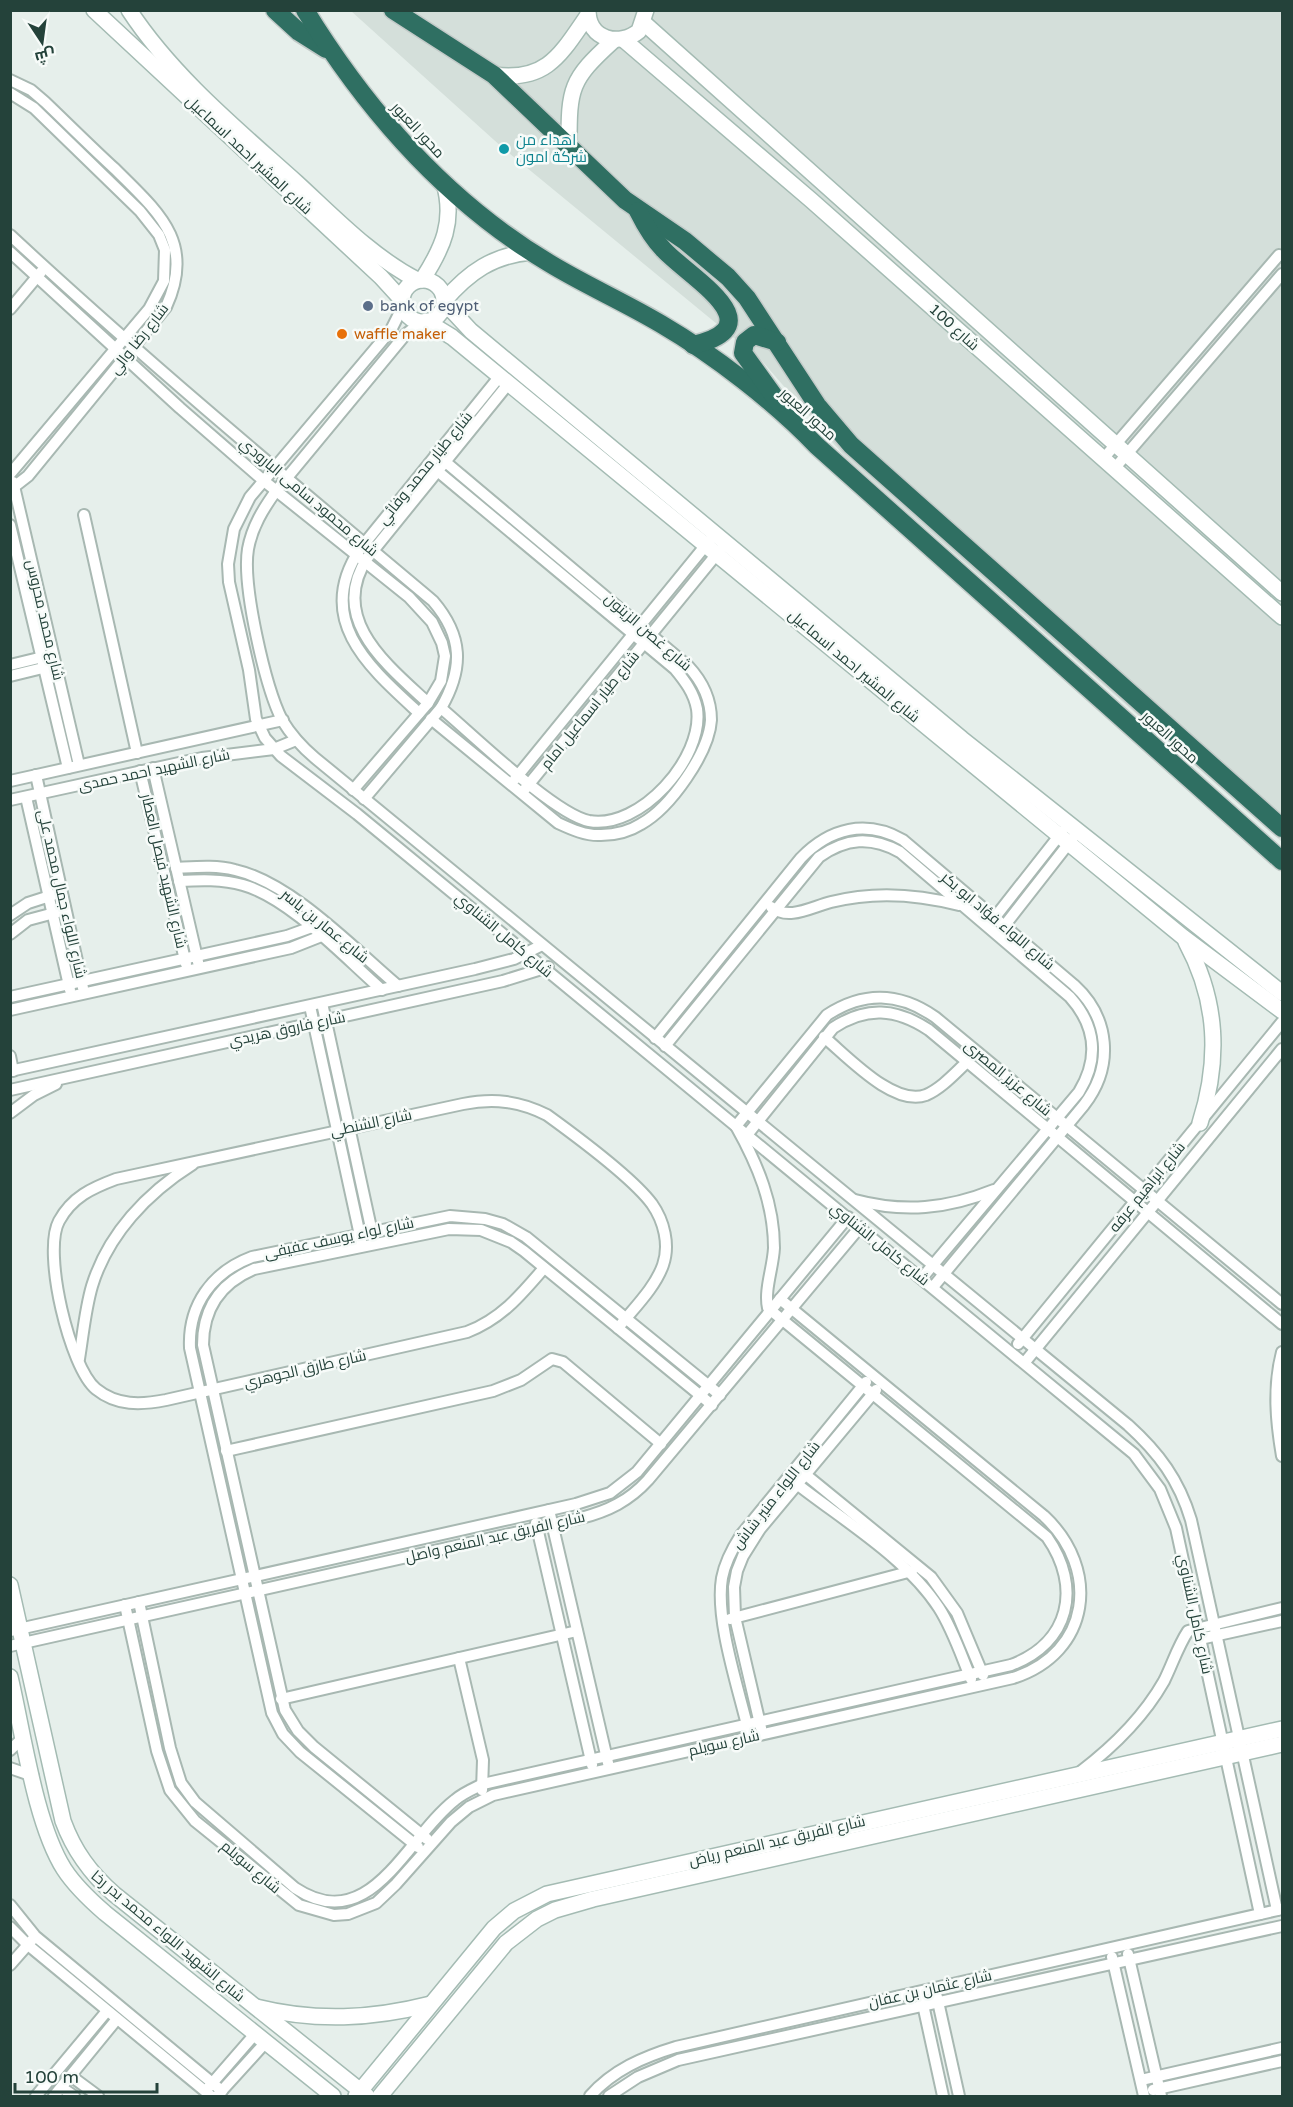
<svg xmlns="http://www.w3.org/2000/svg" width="1293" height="2107" font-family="'Varela Round',Cairo,sans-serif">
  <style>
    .built { fill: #d4dfda }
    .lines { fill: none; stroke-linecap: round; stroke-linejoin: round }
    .street-casing { stroke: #a8b8b2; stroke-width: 14 }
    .secondary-casing { stroke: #a4bbb3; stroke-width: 18 }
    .highway-casing { stroke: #c2cac8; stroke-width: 21 }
    .street { stroke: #fff; stroke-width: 10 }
    .secondary { stroke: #fff; stroke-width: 15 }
    .highway { stroke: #2f6f62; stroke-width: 18 }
    .culture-dot { fill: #0f9aa8; stroke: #f7fbf9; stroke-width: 2 }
    .service-dot { fill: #5c6f8a; stroke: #f7fbf9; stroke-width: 2 }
    .food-dot { fill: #e8710a; stroke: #f7fbf9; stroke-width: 2 }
    .labels { text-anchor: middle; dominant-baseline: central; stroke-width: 5; stroke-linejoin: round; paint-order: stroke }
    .street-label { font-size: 15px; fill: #24423a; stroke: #f7fbf9 }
    .culture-label { font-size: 15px; fill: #0d838f; stroke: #f7fbf9; text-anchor: start }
    .service-label { font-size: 15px; fill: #4e5e75; stroke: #f7fbf9; text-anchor: start }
    .food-label { font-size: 15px; fill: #c56008; stroke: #f7fbf9; text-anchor: start }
  </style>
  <rect width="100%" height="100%" fill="#e6efeb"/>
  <!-- built -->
  <polygon class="built" points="351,11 1282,11 1282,842 846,458 762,361 504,149"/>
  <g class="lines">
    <!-- street casing -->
    <g class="street-casing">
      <g id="street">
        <path d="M10,80l21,10 14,12c23,22 46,45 70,67 43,43 81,73 51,138l-138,169 -18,14"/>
        <polyline points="10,93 34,108 140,211 159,235 165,250 164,281 149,309 10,474"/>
        <path d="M10,235c137,127 280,246 423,366 30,35 31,67 8,107l-77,91"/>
        <polyline points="10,252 180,408 264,481 409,597 432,622 442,643 445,656 441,681 428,703 353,790"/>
        <polyline points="404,304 391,330 250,497 234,529 228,564 229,582 249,670 256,719 265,738 281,756 357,814 1134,1454 1160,1489 1176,1528 1260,1914"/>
        <polyline points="10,309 41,272"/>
        <path d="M422,321l-17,14 -129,156c-13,18 -24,36 -28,58 -6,36 17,137 34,171 9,15 20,27 33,38l813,667c31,28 51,55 63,95l86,390"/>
        <polyline points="1103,459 1279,255"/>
        <path d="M429,464l246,205c10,12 19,24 22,40 7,49 -57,121 -108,112 -35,-7 -117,-87 -148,-113"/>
        <polyline points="1114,469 1282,274"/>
        <polyline points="13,482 79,765"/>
        <polyline points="84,515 137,753"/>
        <polyline points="10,525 68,768"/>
        <polyline points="10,665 47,656"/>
        <polyline points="10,676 51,666"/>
        <path d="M428,703c-41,-38 -101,-85 -60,-146l141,-174"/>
        <path d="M419,713c-49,-45 -106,-93 -59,-164l140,-173"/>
        <path d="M431,719l127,104c13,6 28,13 43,12 14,0 29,-4 40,-11 29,-16 68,-71 70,-104 0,-22 -9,-39 -23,-54l-252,-212"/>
        <polyline points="153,768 198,962"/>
        <polyline points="140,771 186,964"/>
        <polyline points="36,775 83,988"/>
        <polyline points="515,779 710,540"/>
        <polyline points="10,781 283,720"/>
        <polyline points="525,789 720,550"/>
        <polyline points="26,797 70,990"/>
        <polyline points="10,800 202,758 274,749 296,740"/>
        <path d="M176,868c20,-1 40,-3 59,2 57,13 119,79 163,116"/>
        <path d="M179,881c21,-1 43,-2 64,4 47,13 102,73 139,105"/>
        <path d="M771,907c18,14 40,0 60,-5 43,-11 86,-8 128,3"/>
        <polyline points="10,915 28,903 53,895"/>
        <polyline points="992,921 1062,832"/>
        <polyline points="1001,930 1073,838"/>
        <polyline points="10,934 28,920 58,912"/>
        <polyline points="10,997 287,936 323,923"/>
        <polyline points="322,1003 373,1237"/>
        <polyline points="310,1006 361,1240"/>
        <polyline points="10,1010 291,948 334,931"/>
        <path d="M824,1037c24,20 70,70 102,58 16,-7 29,-22 41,-33"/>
        <path d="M655,1038l146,-180c29,-30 65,-39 102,-18l171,145c36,33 40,81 10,120l-151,182"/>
        <path d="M665,1046l154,-189c27,-19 52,-21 81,-5l170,145c26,29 29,62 9,95l-157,186"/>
        <polyline points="10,1056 13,1071"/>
        <polyline points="10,1071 475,969 514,959 542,945"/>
        <polyline points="10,1090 503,981 548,967"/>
        <polyline points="10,1113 34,1095 56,1084"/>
        <path d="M747,1135l86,-107c33,-22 63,-20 96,2l353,294"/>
        <path d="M855,1200c49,13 92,9 139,-10"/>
        <path d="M544,1268c-23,27 -43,51 -77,64l-301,68c-25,5 -49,6 -70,-11 -26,-21 -54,-137 -37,-168 13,-24 33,-33 57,-42l347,-75c31,-6 56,-3 84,11 29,21 85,62 105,89 12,17 18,41 11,61 -8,23 -30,44 -45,63"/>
        <polyline points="1018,1344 1282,1022"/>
        <path d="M1282,1352c-9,34 -6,69 0,104"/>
        <path d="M79,1359c4,-24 6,-49 13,-73 16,-52 55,-93 101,-122"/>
        <polyline points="1025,1362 1282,1049"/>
        <polyline points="226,1451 493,1391 521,1380 552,1359 563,1362 661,1444"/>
        <polyline points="800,1470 931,1577 957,1613 983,1675"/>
        <path d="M793,1481c48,38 113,76 146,127 14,22 22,47 32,71"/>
        <polyline points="549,1510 608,1763"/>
        <polyline points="536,1523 592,1765"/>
        <path d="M139,1602l31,146 11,35 14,19 100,86c75,50 111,-50 160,-88 8,-7 18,-11 28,-16l528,-119c59,-22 71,-78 36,-128l-279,-229c-4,-18 5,-40 6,-60 0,-44 -16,-83 -38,-122l91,-111c37,-24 72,-23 108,2l347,287"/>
        <path d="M125,1605l32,146 13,39 25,31 104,84 35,10 14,-1 28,-11 20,-19 55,-62 18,-15 24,-12 520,-117c78,-25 88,-109 31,-162l-264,-217"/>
        <polyline points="730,1619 912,1571"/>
        <polyline points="10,1631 576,1504 610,1493 637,1472 848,1217"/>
        <polyline points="1200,1639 1282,1621"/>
        <path d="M10,1646l571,-128c27,-7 48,-17 67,-38l212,-253"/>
        <polyline points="459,1658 483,1760 482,1790"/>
        <polyline points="281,1699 577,1631"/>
        <polyline points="761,1728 735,1617 734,1587 737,1571 743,1556 760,1529 876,1390"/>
        <path d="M748,1729c-10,-42 -33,-110 -26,-151 3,-16 10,-29 19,-43l125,-153"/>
        <polyline points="10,1750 24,1737"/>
        <polyline points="10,1768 33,1776"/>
        <path d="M1080,1772c33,-25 63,-54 84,-91 8,-16 14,-35 24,-50l94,-23"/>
        <path d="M427,1839l-113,-92 -16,-16 -13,-21 -82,-365c0,-37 18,-62 51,-76l195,-40 32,1 30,12 13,9 188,154"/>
        <path d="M418,1847l-118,-95 -17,-18 -11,-21 -82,-365c-2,-43 22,-76 62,-91l198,-41 35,3 18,5 23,13 194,158"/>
        <polyline points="10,1905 35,1936 222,2091"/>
        <polyline points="10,1927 28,1945 211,2096"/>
        <polyline points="1128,1954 1161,2096"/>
        <polyline points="1112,1957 1144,2096"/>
        <polyline points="10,1965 32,1940"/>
        <polyline points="937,1997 959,2096"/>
        <polyline points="922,2000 943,2096"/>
        <polyline points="71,2076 98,2096"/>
        <polyline points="1141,2080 1282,2048"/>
        <polyline points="62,2088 74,2096"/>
        <polyline points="208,2088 255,2034"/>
        <polyline points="1153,2090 1282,2061"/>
        <polyline points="36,2096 107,2011"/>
        <polyline points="54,2096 117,2019"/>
        <polyline points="217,2096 266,2042"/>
        <path d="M590,2096c23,-26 53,-39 86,-49l606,-138"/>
        <polyline points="609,2096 638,2077 678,2060 1282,1926"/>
      </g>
    </g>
    <!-- secondary casing -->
    <g class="secondary-casing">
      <g id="secondary">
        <polyline points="94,10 381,277 402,300"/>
        <path d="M129,10c44,67 109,120 168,173 37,34 74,73 120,97"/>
        <path d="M588,10c0,30 32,37 51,21l7,-21"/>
        <polyline points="644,23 1282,593"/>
        <polyline points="624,40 811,200 1282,617"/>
        <path d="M494,75c53,7 67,-21 94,-60"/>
        <path d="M569,145c0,-57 1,-65 44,-104"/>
        <path d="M422,280c21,-32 33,-59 22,-97"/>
        <circle cx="423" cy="301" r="21"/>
        <path d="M444,301c25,-29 49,-46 88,-49"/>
        <polyline points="445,303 471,331 962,739 1282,993"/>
        <polyline points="426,321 452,337 1183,937 1282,1011"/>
        <path d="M1186,942c32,59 34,118 14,181"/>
        <path d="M10,1585l53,236c11,30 27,52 51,73l253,202"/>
        <path d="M10,1677c13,55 25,146 54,192 11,17 26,31 41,44l228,183"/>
        <path d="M256,2007c60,15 116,12 175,-3"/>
        <polyline points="356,2096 494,1928 514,1911 547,1894 1282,1729"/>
        <polyline points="380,2096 506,1943 537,1919 555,1910 593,1899 1282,1744"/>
      </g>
    </g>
    <!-- highway casing -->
    <g class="highway-casing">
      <g id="highway">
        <polyline points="275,10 299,32 326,49"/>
        <path d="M305,10c62,101 142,192 244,253 36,22 75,39 112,61 53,31 114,78 156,122l465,415"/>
        <polyline points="393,10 494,75 625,200 685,241 728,277 747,298 817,405 851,445 1282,828"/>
        <path d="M638,211c7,14 15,28 26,39 26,28 113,76 29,95"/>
        <polyline points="777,342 754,335 745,342 743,353 779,403"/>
      </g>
    </g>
    <!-- street -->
    <use href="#street" class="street"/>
    <!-- secondary -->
    <use href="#secondary" class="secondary"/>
    <!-- highway -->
    <use href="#highway" class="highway"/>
  </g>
  <!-- markers -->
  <circle class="culture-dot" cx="504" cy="149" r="6"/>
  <circle class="service-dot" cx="368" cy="306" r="6"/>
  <circle class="food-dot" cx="342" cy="334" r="6"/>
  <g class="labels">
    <!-- street labels -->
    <g class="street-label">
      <text transform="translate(418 130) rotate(47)">محور العبور</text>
      <text transform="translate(249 155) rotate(43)">شارع المشير احمد اسماعيل</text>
      <text transform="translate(954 327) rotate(42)">شارع 100</text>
      <text transform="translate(139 339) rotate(-52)">شارع رضا والي</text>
      <text transform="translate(808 414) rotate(42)">محور العبور</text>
      <text transform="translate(425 468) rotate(-51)">شارع طيار محمد وفائي</text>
      <text transform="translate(309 497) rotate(40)">شارع محمود سامى البارودي</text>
      <text transform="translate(45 620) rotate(77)">شارع محمد محروس</text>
      <text transform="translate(648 632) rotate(41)">شارع غصن الزيتون</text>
      <text transform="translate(854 666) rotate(40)">شارع المشير احمد اسماعيل</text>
      <text transform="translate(590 710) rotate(-51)">شارع طيار اسماعيل امام</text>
      <text transform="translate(1170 737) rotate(42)">محور العبور</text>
      <text transform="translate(154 770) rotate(-12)">شارع الشهيد احمد حمدى</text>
      <text transform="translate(164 871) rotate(77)">شارع الشهيد فيصل العطار</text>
      <text transform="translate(62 894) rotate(77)">شارع اللواء جمال محمد على</text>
      <text transform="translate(998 921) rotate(40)">شارع اللواء فؤاد ابو بكر</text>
      <text transform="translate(325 926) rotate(39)">شارع عمار بن ياسر</text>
      <text transform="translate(504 935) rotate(40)">شارع كامل الشناوي</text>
      <text transform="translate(287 1029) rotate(-12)">شارع فاروق هريدي</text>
      <text transform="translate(1008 1078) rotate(40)">شارع عزيز المصرى</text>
      <text transform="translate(371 1123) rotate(-12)">شارع الشنطي</text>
      <text transform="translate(1147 1187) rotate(-51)">شارع ابراهيم عرفه</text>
      <text transform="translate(339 1238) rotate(-12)">شارع لواء يوسف عفيفى</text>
      <text transform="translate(880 1244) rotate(39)">شارع كامل الشناوي</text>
      <text transform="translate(305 1369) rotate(-13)">شارع طارق الجوهري</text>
      <text transform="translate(776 1495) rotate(-52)">شارع اللواء منير شاش</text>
      <text transform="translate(495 1537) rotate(-13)">شارع الفريق عبد المنعم واصل</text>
      <text transform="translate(1195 1614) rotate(78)">شارع كامل الشناوي</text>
      <text transform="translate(724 1743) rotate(-13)">شارع سويلم</text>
      <text transform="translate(777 1841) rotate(-13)">شارع الفريق عبد المنعم رياض</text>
      <text transform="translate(251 1867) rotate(40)">شارع سويلم</text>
      <text transform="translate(168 1936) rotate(40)">شارع الشهيد اللواء محمد بدر رخا</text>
      <text transform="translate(930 1989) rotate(-13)">شارع عثمان بن عفان</text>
    </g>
    <!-- culture labels -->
    <g class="culture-label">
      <text x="516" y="140">اهداء من<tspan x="516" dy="17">شركة امون</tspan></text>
    </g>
    <!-- service labels -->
    <g class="service-label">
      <text x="380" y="306">bank of egypt</text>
    </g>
    <!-- food labels -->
    <g class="food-label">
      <text x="354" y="334">waffle maker</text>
    </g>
  </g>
  <!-- border -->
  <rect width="1293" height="2107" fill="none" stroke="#24423a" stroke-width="24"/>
  <!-- north arrow -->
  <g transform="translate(42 42) rotate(167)" stroke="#f7fbf9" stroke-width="4.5" paint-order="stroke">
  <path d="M0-4.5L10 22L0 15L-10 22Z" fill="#24423a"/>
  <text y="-9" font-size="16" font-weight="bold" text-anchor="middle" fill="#24423a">ش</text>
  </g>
  <!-- scale -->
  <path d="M15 2083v9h142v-9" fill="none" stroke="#24423a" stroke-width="3"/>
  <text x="24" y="2083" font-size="18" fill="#24423a" stroke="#f7fbf9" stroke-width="4.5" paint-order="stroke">100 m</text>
</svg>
